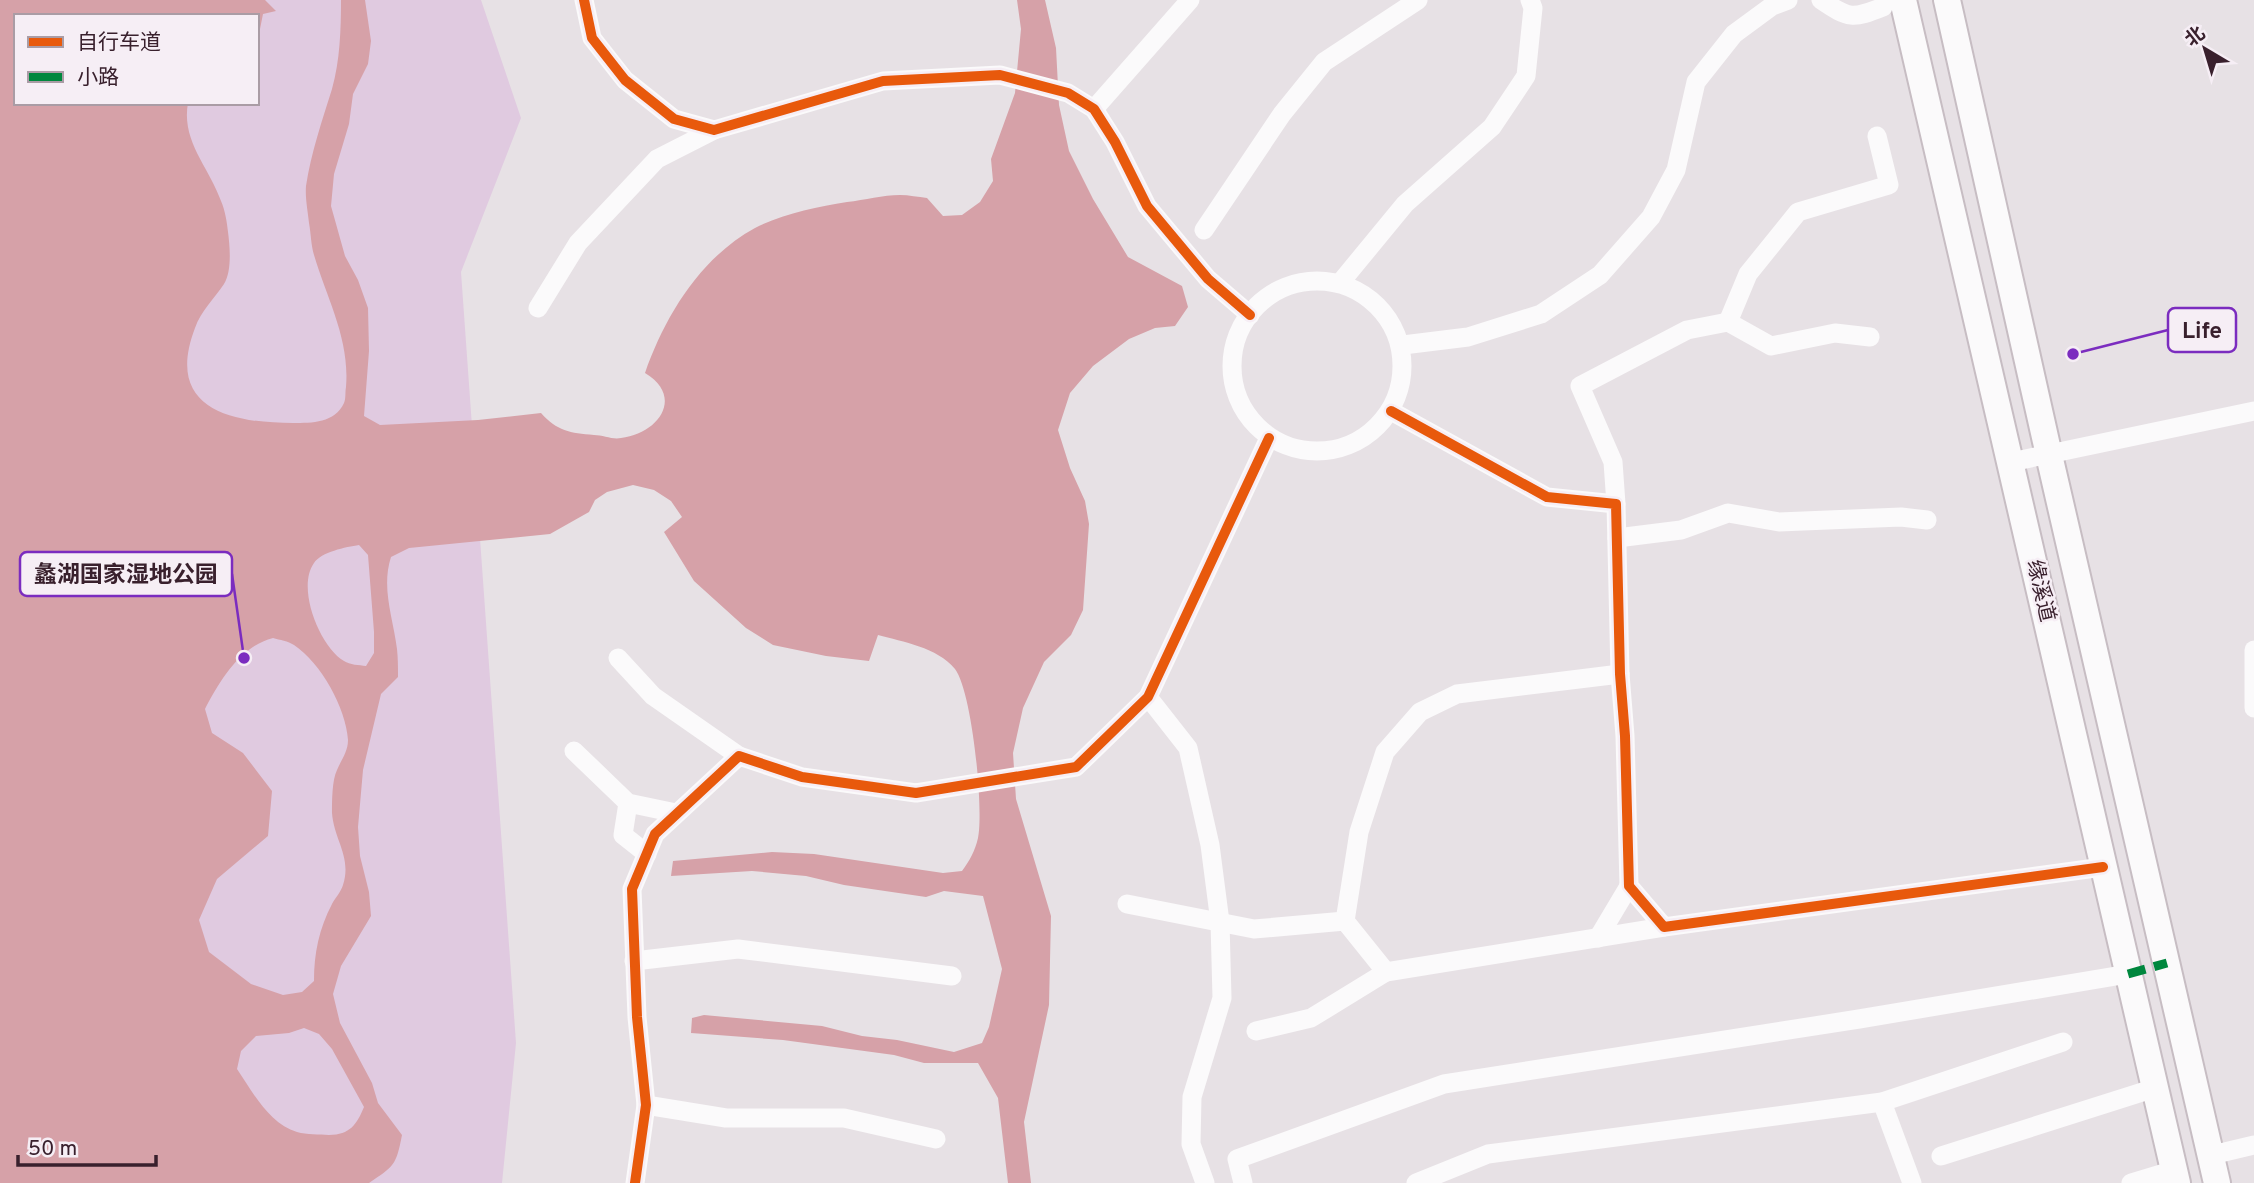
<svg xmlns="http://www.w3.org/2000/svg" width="2254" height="1183" font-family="Overpass,'Noto Sans SC',sans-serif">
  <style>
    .green { fill: #e0cae0; fill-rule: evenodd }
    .water { fill: #d6a1a8; fill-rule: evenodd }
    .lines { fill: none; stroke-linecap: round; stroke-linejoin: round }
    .secondary-casing { stroke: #c7bdc3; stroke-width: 30 }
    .street { stroke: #fbfafb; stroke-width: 19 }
    .secondary { stroke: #fbfafb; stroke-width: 26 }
    .quiet { stroke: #00873e; stroke-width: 9; stroke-dasharray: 18 9; stroke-linecap: butt }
    .cycleway-casing { stroke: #f6eef5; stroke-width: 15 }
    .cycleway { stroke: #e8590c; stroke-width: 10 }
    .labels { text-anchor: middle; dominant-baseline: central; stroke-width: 5; stroke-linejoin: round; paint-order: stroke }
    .street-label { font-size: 21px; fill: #39202d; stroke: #f6eef5 }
    .leader { fill: none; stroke: #7b2cbf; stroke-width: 2.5 }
    .callout-dot { fill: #7b2cbf; stroke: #f6eef5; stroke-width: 2.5 }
    .callout { fill: #f6eef5; stroke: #7b2cbf; stroke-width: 2.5 }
    .callout-label { font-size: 23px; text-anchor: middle; font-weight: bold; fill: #39202d }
  </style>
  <rect width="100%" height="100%" fill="#e7e1e5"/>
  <!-- green -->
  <path class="green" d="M0,0h481l40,118 -60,154 55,771 -14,140h-502zM16,16h241v87h-241z"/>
  <!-- water -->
  <path class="water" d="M0,0h265l11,11 -13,3 -3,15 -3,1v-14h-241v87h172c-7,38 21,64 33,98 4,9 6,21 7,31 2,15 4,39 -4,52 -10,15 -23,27 -29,44 -31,81 36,95 98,95 19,0 42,0 51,-20 2,-4 1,-11 2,-16 4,-48 -19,-88 -32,-132 -3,-10 -3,-21 -5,-32 -1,-11 -4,-25 -3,-37 5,-33 16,-65 26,-97 8,-28 9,-60 9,-89h24l6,41 -3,23 -15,30 -4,30 -15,50 -3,32 14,50 13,24 10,28 1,43 -5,65 16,9 98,-5 63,-7c16,18 29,20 53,22 9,0 19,5 27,3 37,-4 64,-41 24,-65 20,-57 55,-115 110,-145 27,-14 62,-21 92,-26 18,-2 36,-7 53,-7 9,0 18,2 27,3l16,18 19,-1 18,-13 13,-21 -2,-22 24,-66 6,-64 -4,-29h28l11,48 3,57 10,46 24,48 35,58 54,29 6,21 -13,19 -20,2 -26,11 -36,27 -23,27 -12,37 12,38 15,33 4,23 -6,86 -12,25 -27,27 -21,46 -10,45 3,46 35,117 -2,89 -25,117 7,61h-23l-10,-85 -20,-35h-54l-30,-8 -111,-15 -92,-7 1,-15 12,-3 118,11 40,10 35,4 57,12 28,-9 7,-16 13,-58 -19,-73 -39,-5 -18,6 -82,-12 -38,-9 -54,-5 -81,5 2,-15 99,-9 42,2 129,19 19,-2c8,-11 13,-20 16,-33 6,-29 -6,-147 -23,-169 -18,-22 -52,-27 -77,-34l-9,26 -43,-5 -53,-11 -27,-17 -52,-47 -30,-49 18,-15 -11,-16 -17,-11 -21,-5 -26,7 -12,8 -6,12 -39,22 -141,14 -18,9c-10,31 2,60 6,92 1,9 1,19 1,28l-17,17 -18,76 -5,57 2,29 9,36 2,24 -30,50 -8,28 7,29 32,60 6,20 24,32c-6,31 -8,31 -33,48h-369zM359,545l9,10 6,77v21l-8,13c-7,-1 -16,-1 -22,-5 -24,-14 -48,-73 -30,-98 7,-11 32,-16 45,-18zM273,638c7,2 15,3 21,7 27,18 52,63 54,95 0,12 -7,20 -11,30 -5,10 -5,31 -5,43 2,27 20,44 11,72 -2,7 -8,13 -11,19 -13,25 -18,49 -18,77l-12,11 -19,3 -32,-11 -42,-32 -10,-32 18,-41 51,-43 4,-45 -29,-38 -31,-20 -7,-24c15,-29 36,-63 68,-71zM304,1028l15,6 13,15 32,58c-7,17 -14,28 -35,28 -10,-1 -22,0 -32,-3 -28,-8 -45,-41 -60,-63l4,-18 15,-15 33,-3z"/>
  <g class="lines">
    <!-- secondary casing -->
    <g class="secondary-casing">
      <g id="secondary">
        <polyline points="1903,0 2177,1183"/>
        <polyline points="1947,0 2049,455 2217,1183"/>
      </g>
    </g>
    <!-- street -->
    <g class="street">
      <polyline points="584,0 592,38 625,80 674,119 714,130 883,81 1000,75 1068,93 1094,109 1115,142 1147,206 1208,279 1250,315"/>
      <path d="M1821,0c28,19 32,19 62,7l2,-7"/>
      <polyline points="1094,109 1190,0"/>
      <polyline points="1204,230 1282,114 1324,62 1418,0"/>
      <circle cx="1317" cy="366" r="85"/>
      <polyline points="1340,283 1405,204 1492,127 1526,76 1533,8 1530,0"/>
      <polyline points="538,308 578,243 657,159 714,130"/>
      <polyline points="1728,322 1748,274 1798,212 1889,185 1877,136"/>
      <polyline points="1403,345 1468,337 1541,314 1600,275 1651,217 1676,170 1696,82 1734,34 1772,6 1788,0"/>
      <polyline points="1391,411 1547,497 1616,504 1620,674 1625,736 1629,886 1664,927 2103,867"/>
      <polyline points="2011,462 2254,411"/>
      <polyline points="1616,504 1613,462 1580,386 1687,330 1728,322 1771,346 1835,333 1870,337"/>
      <polyline points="1617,538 1681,530 1728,513 1779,522 1901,517 1927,520"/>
      <polyline points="2254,650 2254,708"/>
      <polyline points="618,658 653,696 739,756"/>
      <polyline points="1148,697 1188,748 1210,845 1220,922 1222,998 1192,1097 1191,1144 1205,1183"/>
      <polyline points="574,751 628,803 676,813"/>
      <polyline points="628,803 623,835 647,854"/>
      <polyline points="1127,904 1254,929 1345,921 1386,972 1664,927"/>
      <polyline points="1345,921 1359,832 1385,752 1420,712 1457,694 1620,674"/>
      <polyline points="1598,938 1629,886"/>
      <polyline points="634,961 738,949 952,976"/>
      <polyline points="1256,1031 1311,1018 1386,972"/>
      <polyline points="1882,1102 1912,1183"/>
      <polyline points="646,1105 726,1118 844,1118 936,1139"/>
      <polyline points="2212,1155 2254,1145"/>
      <polyline points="1941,1156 2155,1088"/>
      <polyline points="635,1183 646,1105 637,1017 632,889 655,834 739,756 802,777 916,793 1076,767 1148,697 1269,438"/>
      <polyline points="1243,1183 1237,1159 1444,1084 1859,1019 2128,974"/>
      <polyline points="1416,1183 1488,1154 1882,1102 2063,1042"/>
      <polyline points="2131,1183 2174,1170"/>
    </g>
    <!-- secondary -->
    <use href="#secondary" class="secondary"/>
    <!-- quiet -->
    <polyline class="quiet" points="2128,974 2167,963"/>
    <!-- cycleway casing -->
    <g class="cycleway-casing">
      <g id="cycleway">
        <polyline points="584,0 592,38 625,80 674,119 714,130 883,81 1000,75 1068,93 1094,109 1115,142 1147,206 1208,279 1250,315"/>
        <polyline points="1391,411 1547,497 1616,504 1620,674 1625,736 1629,886 1664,927 2103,867"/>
        <polyline points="635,1183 646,1105 637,1017 632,889 655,834 739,756 802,777 916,793 1076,767 1148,697 1269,438"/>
      </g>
    </g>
    <!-- cycleway -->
    <use href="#cycleway" class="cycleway"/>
  </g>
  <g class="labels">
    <!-- street labels -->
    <g class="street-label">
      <text transform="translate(2040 591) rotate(77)">缘溪道</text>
    </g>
  </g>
  <!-- callouts -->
  <path class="leader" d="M2073 354L2168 330M244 658L232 574"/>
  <g class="callout-dot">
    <circle cx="2073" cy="354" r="7"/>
    <circle cx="244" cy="658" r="7"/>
  </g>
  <g class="callout">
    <rect x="2168" y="308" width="68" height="44" rx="7"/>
    <rect x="20" y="552" width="212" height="44" rx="7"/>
  </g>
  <g class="callout-label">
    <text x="2202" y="338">Life</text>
    <text x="126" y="582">蠡湖国家湿地公园</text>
  </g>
  <!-- legend -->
  <rect x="14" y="14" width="245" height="91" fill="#f6eef5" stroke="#aa9ca5" stroke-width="2"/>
  <rect x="28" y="37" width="35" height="10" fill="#e8590c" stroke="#aa9ca5" stroke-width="2"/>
  <text x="77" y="49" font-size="21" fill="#39202d">自行车道</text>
  <rect x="28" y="72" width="35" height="10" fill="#00873e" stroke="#aa9ca5" stroke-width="2"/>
  <text x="77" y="84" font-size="21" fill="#39202d">小路</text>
  <!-- north arrow -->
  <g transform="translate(2205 49) rotate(322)" stroke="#f6eef5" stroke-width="5" paint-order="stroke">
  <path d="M0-5L12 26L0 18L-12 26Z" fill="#39202d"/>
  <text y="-10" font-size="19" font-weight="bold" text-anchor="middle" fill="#39202d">北</text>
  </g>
  <!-- scale -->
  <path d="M18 1155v10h138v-10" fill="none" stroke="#39202d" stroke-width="3.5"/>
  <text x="28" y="1155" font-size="21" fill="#39202d" stroke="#f6eef5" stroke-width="5" paint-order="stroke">50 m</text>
</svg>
